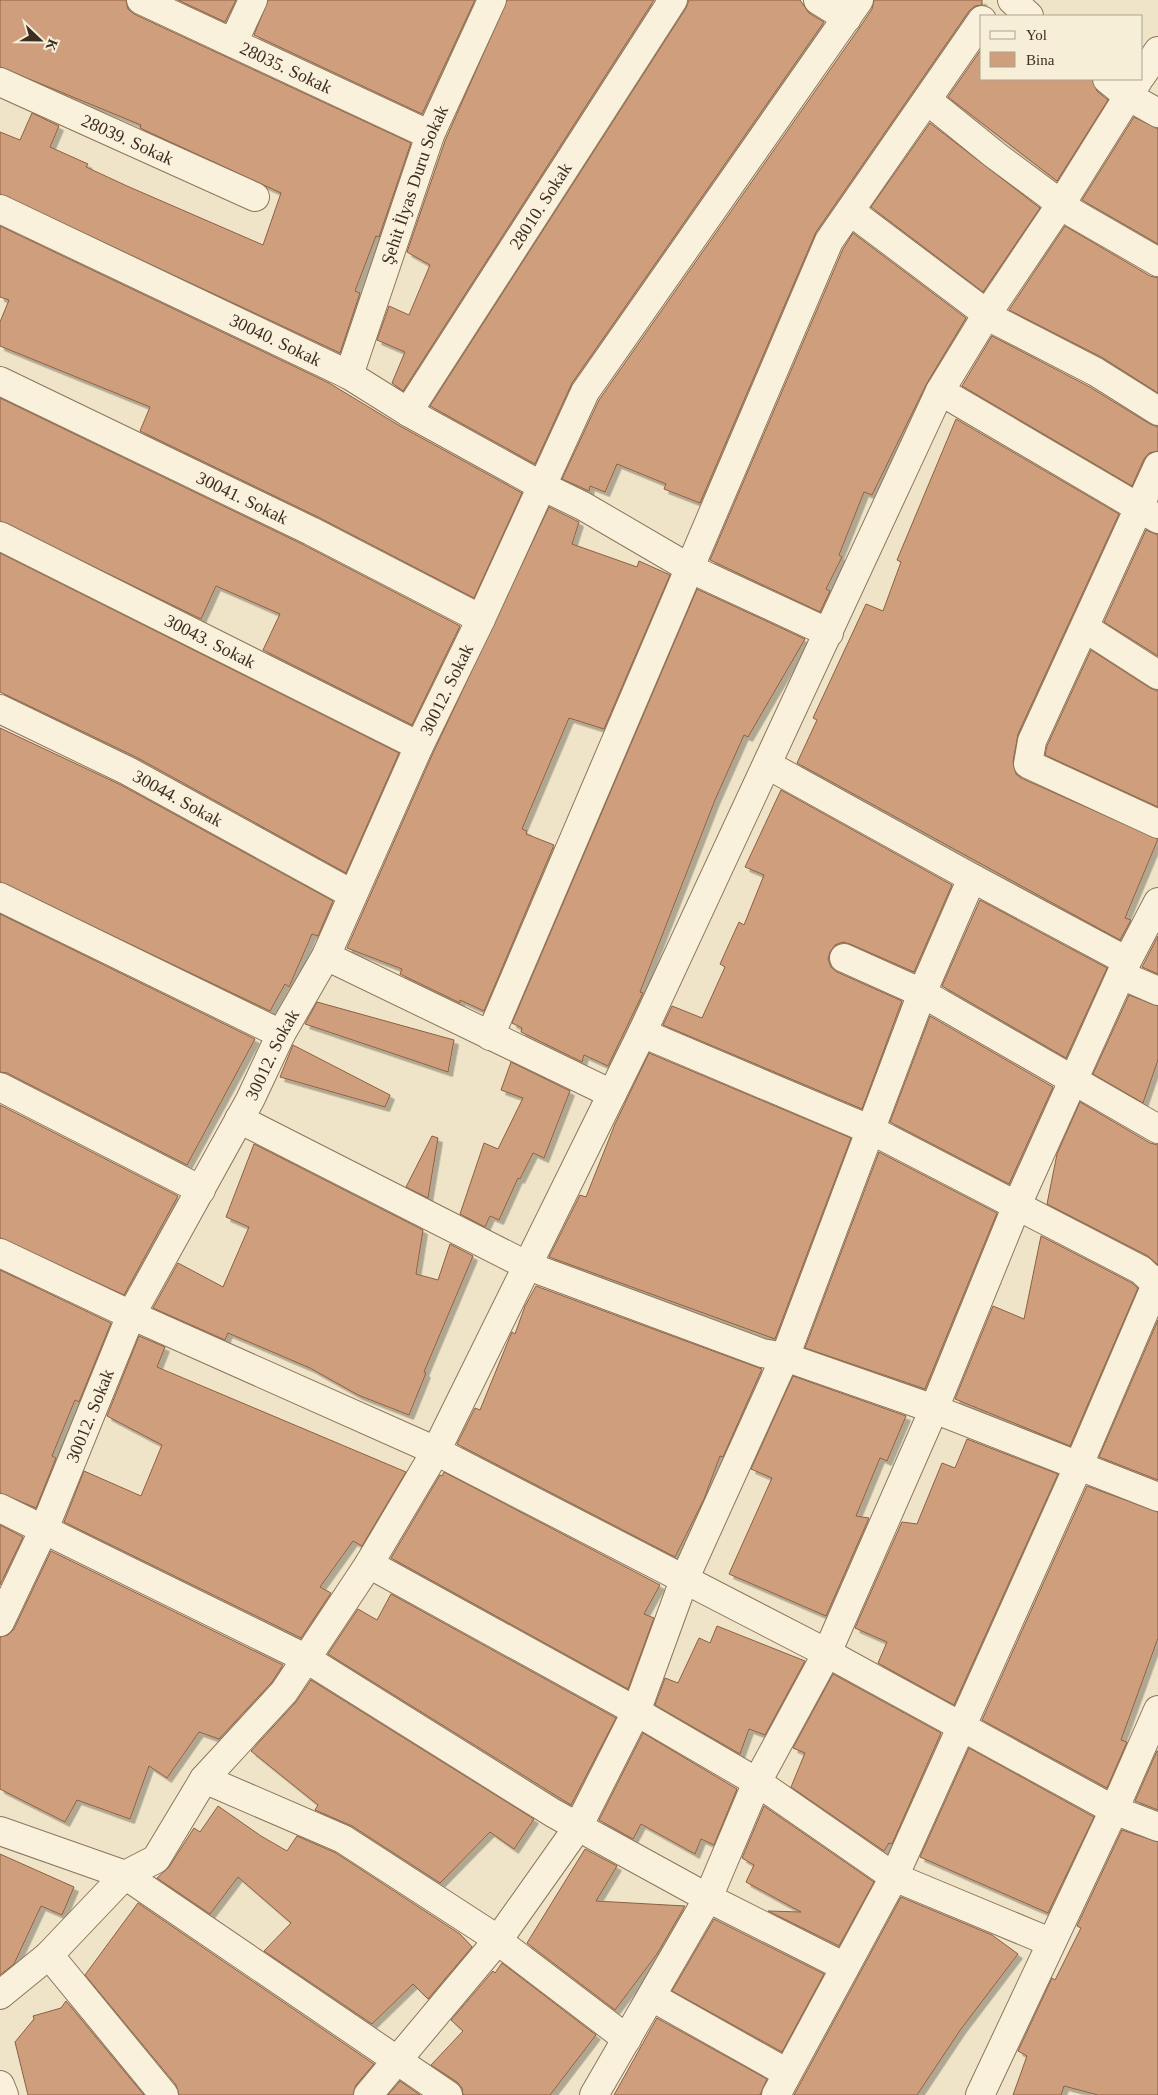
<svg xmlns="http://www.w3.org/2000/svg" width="1158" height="2095" font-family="Georgia,serif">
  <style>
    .building { fill: #cf9f7d; stroke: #8d5f41; filter: url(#shadow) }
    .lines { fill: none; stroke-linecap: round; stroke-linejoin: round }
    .minor-casing { stroke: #8d765c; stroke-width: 30 }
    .minor { stroke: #faf1dc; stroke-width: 28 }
    .labels { text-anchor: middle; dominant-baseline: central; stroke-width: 4; stroke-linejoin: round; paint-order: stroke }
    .street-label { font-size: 18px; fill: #3d2e20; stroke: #f7eed8 }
  </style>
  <defs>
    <filter id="shadow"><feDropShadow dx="4.5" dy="4.5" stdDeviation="0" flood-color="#0004"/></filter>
  </defs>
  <rect width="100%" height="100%" fill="#f0e4c8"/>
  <!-- building -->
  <g class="building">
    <polygon points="0,0 126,0 128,9 134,14 411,143 379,237 376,236 355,291 360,293 340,353 0,194 0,132 20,140 32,113 59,126 50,147 88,164 86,167 127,186 263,245 281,193 140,128 141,125 0,67"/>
    <polygon points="178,0 236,0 225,22"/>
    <polygon points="268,0 475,0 422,114 254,35"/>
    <polygon points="507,0 654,0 403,391 392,383 405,352 377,340 389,306 409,315 430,265 407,252 445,141"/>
    <polygon points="689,0 800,0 809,13 824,22 572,383 535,464 430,406 686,8"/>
    <polygon points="874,0 982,0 982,5 975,6 969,11 816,232 700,503 664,489 666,484 617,464 605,492 590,486 589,491 562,479 599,400 860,27 872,9"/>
    <polygon points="982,48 982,79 1092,79 1097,91 1108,100 1057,181 948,97"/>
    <polygon points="1134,117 1158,129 1158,244 1082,200"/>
    <polygon points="930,123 1040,208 983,292 871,207"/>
    <polygon points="0,226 329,383 400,426 522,493 474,598 318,517 140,431 150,407 0,346 0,322 9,300 0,297"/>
    <polygon points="1065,226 1150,276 1158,278 1158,393 1103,358 1009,310"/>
    <polygon points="853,233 966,318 927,383 872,495 864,492 839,555 842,557 826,589 830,591 820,612 710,560 843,249"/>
    <polygon points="992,336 1088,386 1150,424 1158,427 1158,451 1149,453 1144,459 1132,486 962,386"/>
    <polygon points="0,398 304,545 460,626 412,725 263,650 280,614 216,586 201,619 0,521"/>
    <polygon points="956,419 1119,514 1018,734 1013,762 1016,774 1021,778 1158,839 1125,918 1131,920 1120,940 797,763 817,720 813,718 866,604 883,611 901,562 897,560"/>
    <polygon points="549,507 579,522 572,544 637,567 639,561 670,575 604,729 569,718 522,829 527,831 526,834 554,845 484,1011 460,1000 460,1003 400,974 402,969 347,948 433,753"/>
    <polygon points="1146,530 1158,535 1158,656 1104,622"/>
    <polygon points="0,553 399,753 346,873 136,757 0,692"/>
    <polygon points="697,589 805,639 748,737 744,735 715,800 640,992 643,993 608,1066 584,1055 582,1062 521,1032 522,1028 512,1023"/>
    <polygon points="1091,650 1150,688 1158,691 1158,807 1045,755 1047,746"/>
    <polygon points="0,728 121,785 333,901 318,936 312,934 289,987 285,984 270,1011 0,882"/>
    <polygon points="781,790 952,885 914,972 850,944 843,942 835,945 830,952 828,959 831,967 837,972 902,1001 862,1109 663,1025 672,1006 702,1018 725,967 720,964 739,922 744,925 764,875 745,867"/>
    <polygon points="980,900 1107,968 1066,1058 942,986"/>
    <polygon points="0,914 255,1039 187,1165 7,1073 0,1072"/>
    <polygon points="1158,936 1158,974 1142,967"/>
    <polygon points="1129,995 1158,1006 1158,1060 1143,1103 1093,1074"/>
    <polygon points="317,1002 454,1040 448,1072 305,1024"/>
    <polygon points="930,1016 1053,1087 1009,1184 890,1122"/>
    <polygon points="293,1045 390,1095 385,1107 280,1077"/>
    <polygon points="649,1053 851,1138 775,1339 549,1257 580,1195 586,1197 615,1124"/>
    <polygon points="511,1062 570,1091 544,1158 533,1153 520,1179 518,1178 499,1220 490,1216 485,1227 460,1214 484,1143 498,1149 523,1098 501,1090"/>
    <polygon points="1080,1102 1150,1143 1158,1145 1158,1265 1148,1256 1047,1204 1057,1154"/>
    <polygon points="0,1105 178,1196 124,1295 0,1238"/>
    <polygon points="432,1136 438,1138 428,1198 406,1187"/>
    <polygon points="254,1144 423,1230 416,1274 438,1280 450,1244 473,1256 424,1372 426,1373 409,1415 358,1395 310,1368 228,1333 225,1340 153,1308 178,1263 223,1287 249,1227 226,1217"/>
    <polygon points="879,1152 997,1213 925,1389 805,1348"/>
    <polygon points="1041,1236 1132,1283 1138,1288 1070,1446 955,1399 993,1306 1024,1319"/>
    <polygon points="0,1270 111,1323 79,1402 75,1400 52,1456 56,1458 36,1508 0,1493"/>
    <polygon points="536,1286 762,1369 723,1457 720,1456 704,1499 675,1557 457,1444 475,1408 480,1410 509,1339 512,1332 515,1334 525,1306"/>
    <polygon points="1158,1320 1158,1480 1099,1457"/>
    <polygon points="139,1336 165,1347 157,1367 406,1472 362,1546 353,1541 320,1587 331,1593 301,1638 64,1522 84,1471 141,1496 162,1445 107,1416"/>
    <polygon points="793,1376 906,1416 887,1461 880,1458 856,1516 869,1518 826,1616 729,1574 772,1478 751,1469"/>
    <polygon points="967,1439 1058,1474 954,1705 878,1663 887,1642 855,1628 902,1522 917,1524 942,1463 955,1468"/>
    <polygon points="444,1472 660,1585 644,1614 654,1618 628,1689 391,1558 440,1475 442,1476"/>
    <polygon points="1087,1486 1158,1512 1158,1638 1121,1740 1127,1742 1107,1788 982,1720"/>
    <polygon points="0,1525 23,1537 0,1585"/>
    <polygon points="51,1551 283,1665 272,1682 219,1739 199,1732 167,1778 149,1766 130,1819 77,1800 65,1822 0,1789 0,1637 8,1635 14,1629"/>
    <polygon points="391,1594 616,1718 571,1805 328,1654 358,1609 377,1620"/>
    <polygon points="717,1626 805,1661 765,1735 749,1729 740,1754 655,1705 665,1678 678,1683 699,1638 710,1643"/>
    <polygon points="833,1674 941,1733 892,1844 889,1843 884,1851 791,1787 805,1753 793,1748"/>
    <polygon points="311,1680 534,1819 514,1849 490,1832 440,1883 352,1826 315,1810 318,1805 251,1751 296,1702"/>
    <polygon points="643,1733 737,1789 714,1845 701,1839 695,1854 641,1824 633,1839 599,1820"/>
    <polygon points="969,1748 1094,1817 1048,1913 920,1857"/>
    <polygon points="1157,1751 1158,1751 1158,1810 1135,1801"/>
    <polygon points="218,1806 261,1836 287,1851 297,1836 336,1853 460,1934 472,1947 428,1999 413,1984 372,2024 264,1951 291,1923 238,1877 210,1914 157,1878 169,1867 194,1828 200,1832"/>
    <polygon points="764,1806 874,1882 839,1946 768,1911 801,1912 746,1882 754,1865 742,1858"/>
    <polygon points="1122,1830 1158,1842 1158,2095 1098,2095 1064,2086 1061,2095 1013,2095 1027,2056 1018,2051 1052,1978 1055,1980 1081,1928 1077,1926"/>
    <polygon points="585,1849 617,1866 596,1901 685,1906 657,1954 615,2010 527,1943"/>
    <polygon points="0,1854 74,1887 62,1915 41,1906 14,1964 0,1975"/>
    <polygon points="901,1897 992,1935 1018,1954 961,2029 917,2095 794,2095"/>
    <polygon points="138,1903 374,2064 356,2085 353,2095 179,2095 176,2085 85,1975"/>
    <polygon points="714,1919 824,1974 782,2052 672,1991"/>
    <polygon points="502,1963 596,2035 550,2095 463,2095 462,2088 457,2082 431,2065 463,2031 451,2020 493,1971 495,1973"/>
    <polygon points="66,2001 144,2095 28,2095 15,2042 34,2019 33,2016 61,2008"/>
    <polygon points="657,2018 767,2079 760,2095 614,2095"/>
    <polygon points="400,2081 420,2095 388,2095"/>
  </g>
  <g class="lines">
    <!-- minor casing -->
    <g class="minor-casing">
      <g id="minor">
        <path id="s1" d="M141,0l289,135"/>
        <polyline points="818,0 847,18"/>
        <polyline points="1012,0 1029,16"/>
        <polyline points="233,43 253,0"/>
        <polyline points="1142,75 1158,51"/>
        <polyline points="1107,79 1128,96 1158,113"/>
        <path id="s2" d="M0,82l255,115"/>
        <polyline points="927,100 995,155 1073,213 1158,262"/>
        <path id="s3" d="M0,209l349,166 59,37 134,74 41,20 108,63 138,64"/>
        <polyline points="850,211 995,320 1096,372 1158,411"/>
        <path id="s4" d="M349,375l81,-240 62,-135"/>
        <path id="s5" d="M0,381l311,150 170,88"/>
        <polyline points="940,391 1158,519"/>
        <path id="s6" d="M408,412l265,-412"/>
        <polyline points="1158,466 1032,741 1028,764 1158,824"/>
        <path id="s7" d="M0,536l419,210"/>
        <polyline points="1085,628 1158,675"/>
        <path id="s8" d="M0,709l128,62 224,123"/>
        <polyline points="768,765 972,878 1127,961"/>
        <polyline points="0,897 281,1034"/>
        <polyline points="326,956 612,1094"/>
        <polyline points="844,958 922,993 1158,1129"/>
        <polyline points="1121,975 1158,991"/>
        <polyline points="642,1033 871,1130 1141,1270 1158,1286"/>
        <polyline points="490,1036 829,241 982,20"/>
        <polyline points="0,1087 201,1190"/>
        <polyline points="239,1119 528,1266 762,1353 785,1357 934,1409 1158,1497"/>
        <polyline points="0,1253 131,1315 436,1451 827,1653 1114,1810 1158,1827"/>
        <polyline points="0,1508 305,1658 553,1813 708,1898 845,1967"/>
        <polyline points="369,1564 625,1705 757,1782 894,1877 1050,1942"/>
        <path id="s9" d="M0,1622l44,-93 87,-214 119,-215 31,-66 45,-78 93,-210 62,-127 104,-227 274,-392"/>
        <polyline points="204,1779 343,1839 485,1931 627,2039"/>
        <polyline points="0,1831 125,1875 156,1859 204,1779 284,1692 369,1564 436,1451 642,1033 940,391 987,314 1061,204 1139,79"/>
        <polyline points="49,1955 164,2095"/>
        <polyline points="0,1995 49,1955 125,1875 448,2095"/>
        <polyline points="652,1997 787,2073"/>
        <polyline points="0,2085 4,2095"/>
        <polyline points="368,2095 498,1940 578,1827 636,1712 684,1580 785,1357 922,993 972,878"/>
        <polyline points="594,2095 708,1898 757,1782 827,1653 934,1409 1017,1205 1127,961 1158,902"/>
        <polyline points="776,2095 894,1877 1078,1467 1158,1280"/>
        <polyline points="980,2095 1114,1810 1158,1710"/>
      </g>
    </g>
    <!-- minor -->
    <use href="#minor" class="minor"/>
  </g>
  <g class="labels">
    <!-- street labels -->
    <g class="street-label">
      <text stroke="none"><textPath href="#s1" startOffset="160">28035. Sokak</textPath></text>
      <text stroke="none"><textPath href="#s2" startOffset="140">28039. Sokak</textPath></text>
      <text stroke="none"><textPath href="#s4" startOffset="201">Şehit İlyas Duru Sokak</textPath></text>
      <text stroke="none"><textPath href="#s6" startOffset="245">28010. Sokak</textPath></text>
      <text stroke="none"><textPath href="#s3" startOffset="305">30040. Sokak</textPath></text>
      <text stroke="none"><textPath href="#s5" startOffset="269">30041. Sokak</textPath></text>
      <text stroke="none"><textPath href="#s7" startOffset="235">30043. Sokak</textPath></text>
      <text stroke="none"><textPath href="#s9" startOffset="1035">30012. Sokak</textPath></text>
      <text stroke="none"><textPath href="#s8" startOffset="199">30044. Sokak</textPath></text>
      <text stroke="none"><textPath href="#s9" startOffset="630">30012. Sokak</textPath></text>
      <text stroke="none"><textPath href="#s9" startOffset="225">30012. Sokak</textPath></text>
    </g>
  </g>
  <!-- legend -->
  <rect x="980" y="15" width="162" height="65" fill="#f7eed8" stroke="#ada18e"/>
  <rect x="990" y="31" width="25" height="8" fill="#faf1dc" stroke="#ada18e"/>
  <text x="1026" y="40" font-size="15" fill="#3d2e20">Yol</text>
  <rect x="990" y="52" width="25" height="15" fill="#cf9f7d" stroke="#ada18e"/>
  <text x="1026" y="65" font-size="15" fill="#3d2e20">Bina</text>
  <!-- north arrow -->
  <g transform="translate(40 40) rotate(112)" stroke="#f7eed8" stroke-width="4" paint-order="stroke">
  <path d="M0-4L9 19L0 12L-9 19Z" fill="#3d2e20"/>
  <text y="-8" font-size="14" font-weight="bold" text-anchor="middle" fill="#3d2e20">K</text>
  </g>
</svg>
